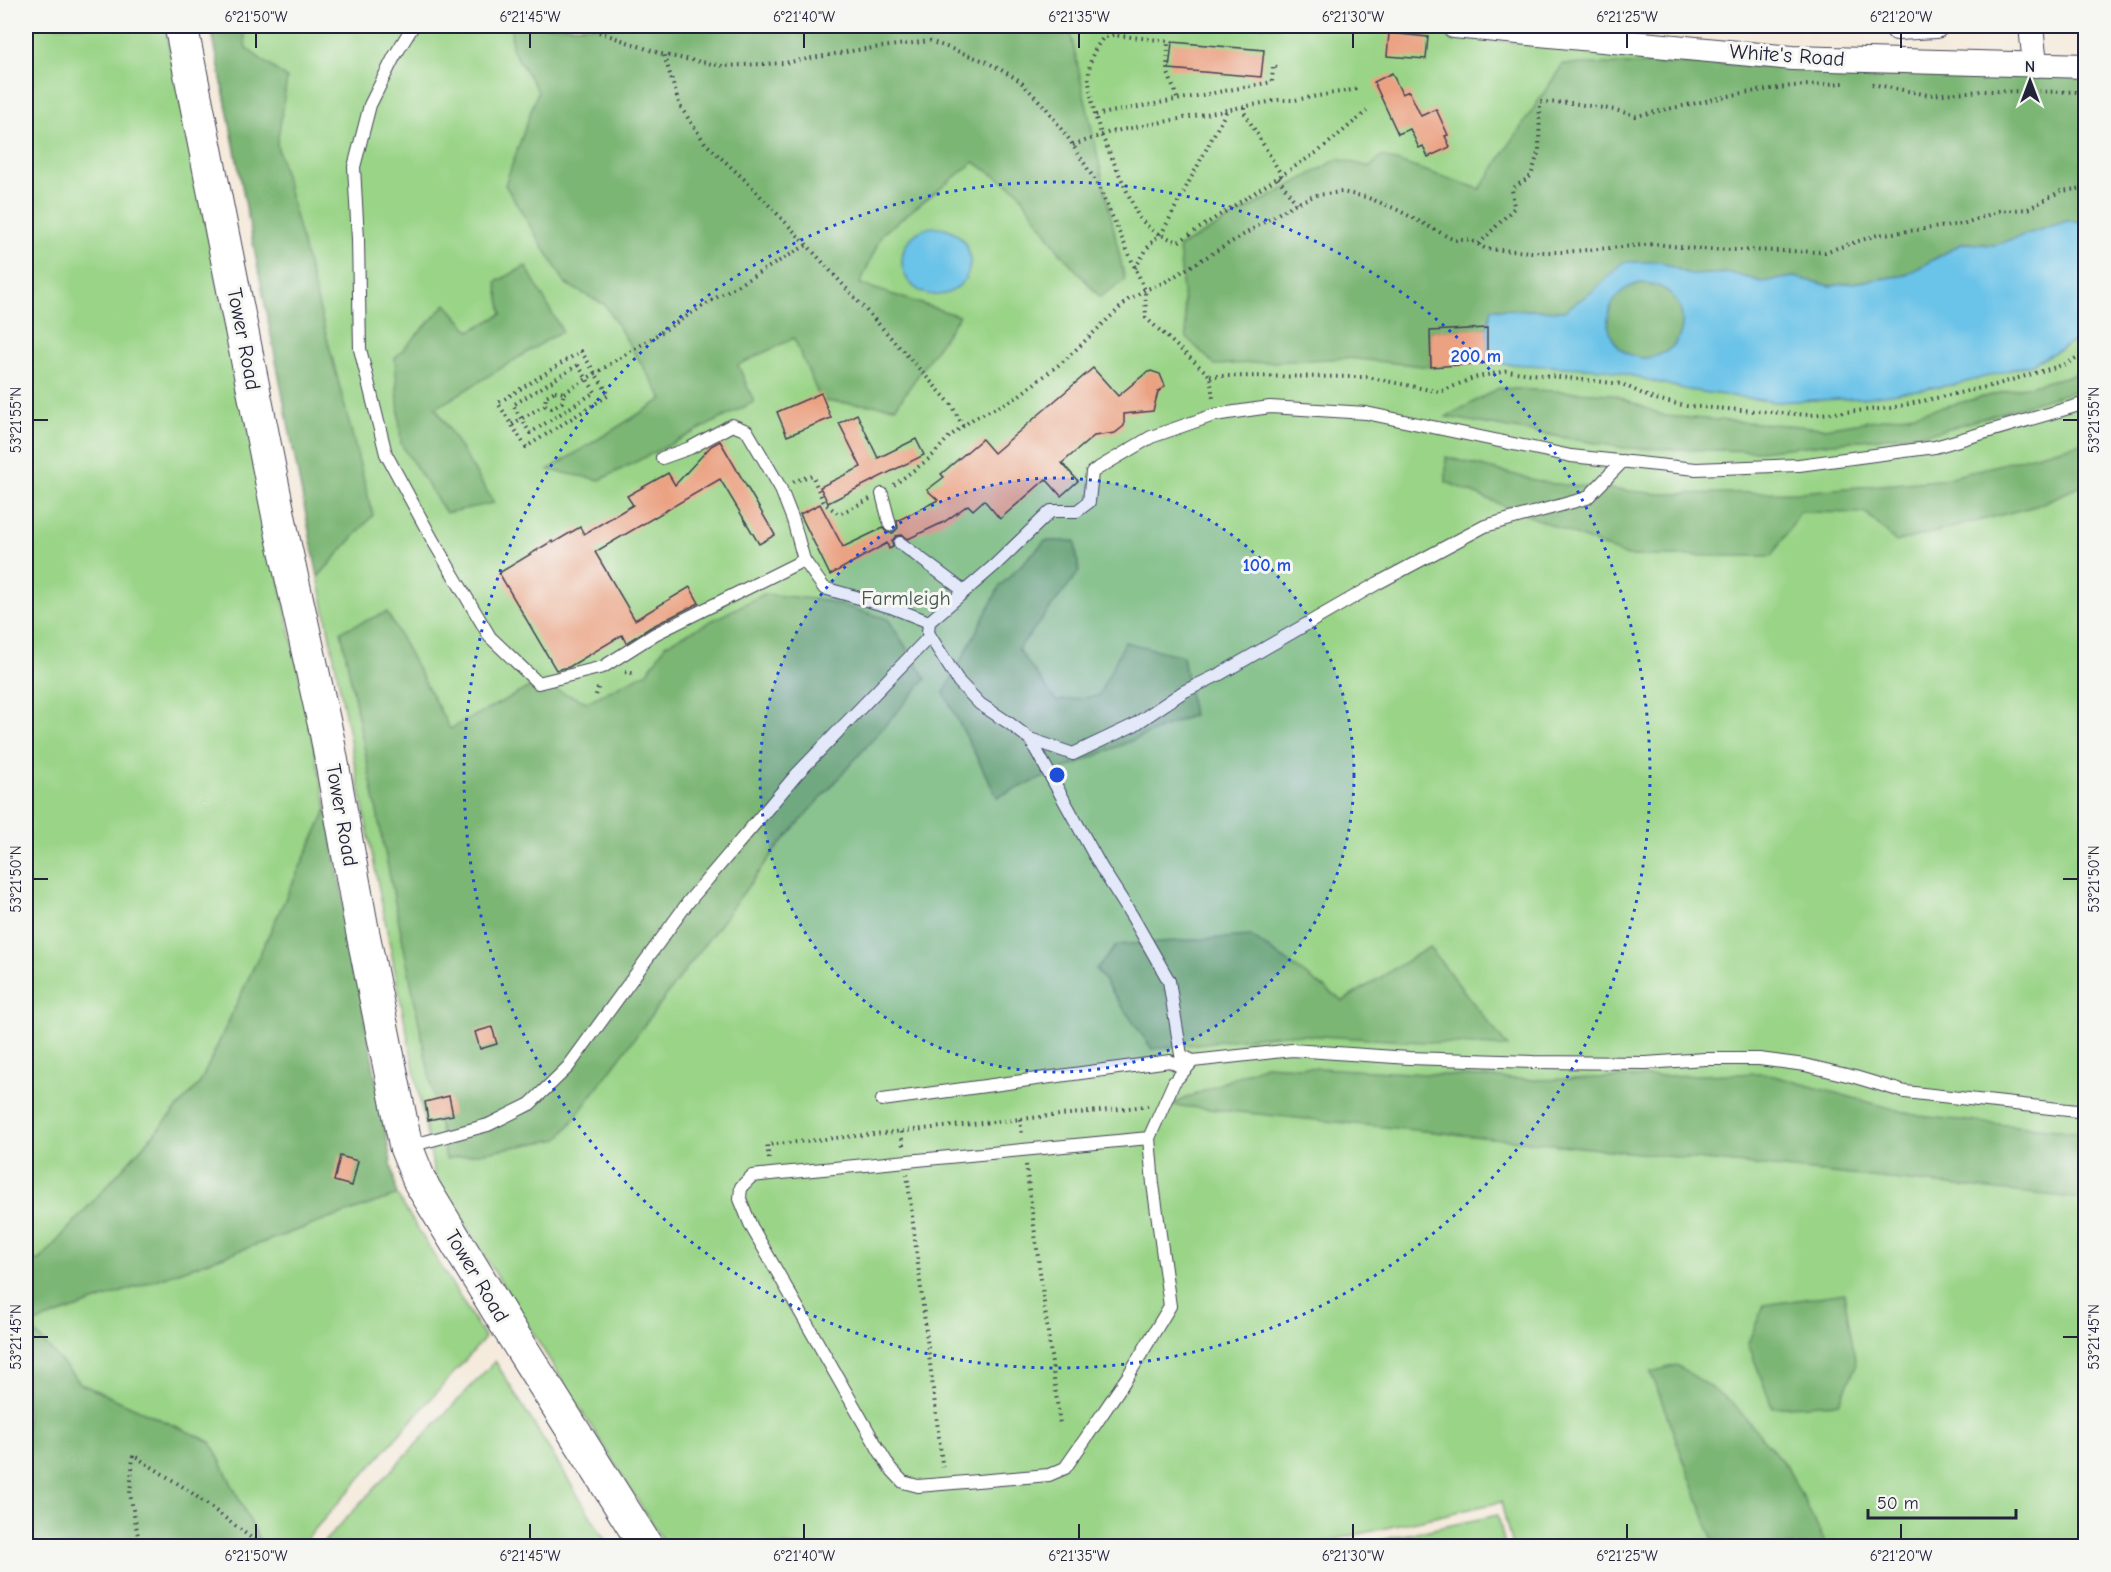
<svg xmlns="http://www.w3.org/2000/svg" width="2111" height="1572" font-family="'Comic Neue',sans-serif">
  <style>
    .green { fill: #9ad487; stroke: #5e7b61; stroke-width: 1.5 }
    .forest { fill: #7bb674; stroke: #4e6c58; stroke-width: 1.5 }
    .water { fill: #6bc3e8; stroke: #467292; stroke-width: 1.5; fill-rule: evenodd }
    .building { fill: #eba283 }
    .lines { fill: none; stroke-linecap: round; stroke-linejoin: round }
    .lane-casing { stroke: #424053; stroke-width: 14 }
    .street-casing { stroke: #424053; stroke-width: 26 }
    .secondary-casing { stroke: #424053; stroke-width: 35 }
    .path { stroke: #424053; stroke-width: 4; stroke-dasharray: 1.5 4.5; stroke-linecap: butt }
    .lane { stroke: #fff; stroke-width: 12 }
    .street { stroke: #fff; stroke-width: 24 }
    .secondary { stroke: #fff; stroke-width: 33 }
    .ticks { fill: none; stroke: #22223b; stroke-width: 2 }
    .ring { fill: none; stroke: #1d4ed8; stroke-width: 3; stroke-dasharray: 3 6 }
    .labels { text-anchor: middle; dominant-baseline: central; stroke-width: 6; stroke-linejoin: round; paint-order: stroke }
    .street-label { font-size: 21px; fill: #22223b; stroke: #f6f6f2 }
    .park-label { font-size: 21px; fill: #465752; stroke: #f6f6f2 }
    .centre { fill: #1d4ed8; stroke: #f6f6f2; stroke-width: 3 }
    .ring-label { font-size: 18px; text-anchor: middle; font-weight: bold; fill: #1d4ed8; stroke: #f6f6f2; stroke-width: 6; stroke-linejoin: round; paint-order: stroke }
    .neatline { fill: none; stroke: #22223b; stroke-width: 2 }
    .ticks-label { font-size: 15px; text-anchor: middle; fill: #22223b }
  </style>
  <rect width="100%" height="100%" fill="#f6f6f2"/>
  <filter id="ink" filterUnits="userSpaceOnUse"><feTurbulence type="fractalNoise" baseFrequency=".0167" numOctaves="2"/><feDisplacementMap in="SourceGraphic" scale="12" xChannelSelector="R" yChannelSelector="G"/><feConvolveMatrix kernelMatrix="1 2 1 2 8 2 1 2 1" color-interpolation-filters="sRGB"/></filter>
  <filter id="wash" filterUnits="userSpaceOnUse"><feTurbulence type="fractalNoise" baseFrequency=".008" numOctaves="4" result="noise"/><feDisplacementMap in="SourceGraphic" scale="24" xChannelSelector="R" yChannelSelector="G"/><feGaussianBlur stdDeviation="1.35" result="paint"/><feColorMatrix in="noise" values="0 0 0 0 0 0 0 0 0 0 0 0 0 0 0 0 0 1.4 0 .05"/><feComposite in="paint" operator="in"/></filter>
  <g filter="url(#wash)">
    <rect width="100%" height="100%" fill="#f5eadb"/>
    <!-- green -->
    <g class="green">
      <polygon points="26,26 165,26 327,809 200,1083 40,1260 26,1261"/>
      <polygon points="211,26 1352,26 1732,64 2085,75 2085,1546 1512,1546 1501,1502 1306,1546 666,1546 435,1177"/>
      <polygon points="397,1195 485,1338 300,1546 262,1546 211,1442 81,1384 28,1325"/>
      <polygon points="495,1361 609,1546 320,1546"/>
      <polygon points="1498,1515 1505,1546 1354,1546"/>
    </g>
    <!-- forest -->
    <g class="forest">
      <polygon points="211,26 243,26 246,48 287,78 277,145 373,515 318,577"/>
      <polygon points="511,26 1069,26 1125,280 1100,297 1059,251 1017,190 974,162 882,234 860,284 959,316 896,407 821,401 794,338 738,365 754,402 600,480 548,470 663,399 605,305 566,284 505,185 538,91 512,49"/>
      <polygon points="1563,64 1732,64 2085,75 2085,221 2067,221 1994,245 1963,243 1906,275 1831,286 1794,277 1762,282 1731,273 1691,275 1661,262 1593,291 1564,311 1492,309 1487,328 1430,331 1431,367 1348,358 1215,365 1187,338 1179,247 1338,159 1371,167 1381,156 1480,189"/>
      <polygon points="526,266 562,331 436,408 494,503 446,513 401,444 395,358 446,304 470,331 502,314 496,282"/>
      <circle cx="1645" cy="321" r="38"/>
      <polygon points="2085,366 2085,388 1936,432 1759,451 1624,448 1446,417 1499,388 1611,394 1665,416 1824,428 1914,414 2073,375"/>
      <polygon points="2085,442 2085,484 2036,506 1896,542 1866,513 1800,512 1772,556 1627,556 1446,482 1446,457 1546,483 1661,494 1801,492 1940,480"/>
      <polygon points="1045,541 1075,541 1079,572 1018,649 1056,701 1098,696 1125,642 1183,656 1193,715 997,797 944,693 1000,586"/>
      <polygon points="764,594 823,600 888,619 926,679 776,849 559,1139 446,1159 341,631 387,612 450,729 537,683 587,702 648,672 666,644"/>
      <polygon points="327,809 397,1195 28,1325 81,1384 211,1442 262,1546 26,1546 26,1261 40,1260 200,1083"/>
      <polygon points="1251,936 1343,1001 1429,947 1508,1047 1285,1034 1152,1049 1096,969 1117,945"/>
      <polygon points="1265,1065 1535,1080 1763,1073 1919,1116 2085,1133 2085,1199 1170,1105"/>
      <polygon points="1844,1293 1856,1366 1839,1403 1772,1407 1748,1343 1764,1305"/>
      <polygon points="1677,1365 1732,1402 1787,1467 1827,1546 1723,1546 1713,1540 1651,1372"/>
    </g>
    <!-- water -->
    <g class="water">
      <path d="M2067,221h18v115l-53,28 -73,20 -97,14 -87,4 -87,-12 -83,-21 -118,-6v-35l5,-19 72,2 29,-20 30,-29h38l30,13 40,-2 31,9 32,-5 37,9 75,-11 57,-32 31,2zM1640,283c26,0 44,17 42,43 -1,11 -8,21 -17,26 -51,28 -85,-52 -25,-69z"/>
      <circle cx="936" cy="261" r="34"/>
    </g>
    <g id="blocks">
      <!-- building -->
      <g class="building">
        <polygon points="1389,33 1428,37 1426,59 1387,56"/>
        <polygon points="1172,42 1264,50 1261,77 1169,69"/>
        <polygon points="1392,73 1402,94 1409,91 1421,116 1436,109 1448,135 1445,136 1450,147 1428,157 1423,146 1419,148 1410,129 1398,134 1374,82"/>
        <polygon points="1487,328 1487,363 1431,367 1430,331"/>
        <polygon points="1093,368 1118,396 1146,373 1151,371 1160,374 1165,386 1158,392 1153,411 1124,414 1124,426 1115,433 1094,436 1062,463 1078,481 1061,496 1046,479 1000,519 984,500 973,510 968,505 944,522 908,539 902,535 896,536 892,541 893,547 889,549 887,543 830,575 800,514 820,504 843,547 883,528 887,533 893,533 898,528 897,521 938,500 927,490 944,477 941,474 982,439 994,453"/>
        <polygon points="821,393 831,418 787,436 777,412"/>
        <polygon points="857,414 878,458 916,439 924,455 828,503 820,487 861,467 839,423"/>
        <polygon points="720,441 775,535 759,544 720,479 595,552 635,620 690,587 699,603 651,627 626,643 622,635 569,667 556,670 499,573 552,541 553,543 580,527 584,534 633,505 627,496 668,473 675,485 711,446"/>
        <polygon points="492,1027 497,1044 480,1049 475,1032"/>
        <polygon points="449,1096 453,1115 428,1120 425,1102"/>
        <polygon points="340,1156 358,1161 352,1186 334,1181"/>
      </g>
    </g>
  </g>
  <g filter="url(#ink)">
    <use href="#blocks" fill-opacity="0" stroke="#424053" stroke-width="1.5"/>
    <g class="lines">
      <!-- lane casing -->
      <g class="lane-casing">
        <g id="lane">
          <polyline points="413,26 394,57 370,105 354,167 358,239 360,349 386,454 432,539 490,637 538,683 603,667 655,634 804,560"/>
          <polyline points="662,458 690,448 732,425 747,431 780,487 793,520 804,560 824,588 891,607 929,622"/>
          <polyline points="1623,461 1587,498 1485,526 1378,583 1220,674 1183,692 1134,725 1073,754 1030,739 1009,723 980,704 959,682 928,633 929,622 995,565 1051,511 1077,511 1089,502 1092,472 1151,437 1214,415 1270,407 1366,413 1571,456 1696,469 1799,465 1935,447 2086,403"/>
          <polyline points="882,494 890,525"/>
          <polyline points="900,543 964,591"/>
          <polyline points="1030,739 1101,867 1132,916 1169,981 1181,1055 1193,1061"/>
          <polyline points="882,1100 1170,1061 1185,1069"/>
          <polyline points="1149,1138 771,1174 752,1176 741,1187 740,1199 751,1226 879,1450 890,1468 903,1482 918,1486 1049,1475 1065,1468 1086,1438 1128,1376 1170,1306 1153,1184 1149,1138 1174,1082 1193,1061 1292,1050 1409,1058 1533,1062 1646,1063 1705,1059 1759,1059 1805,1065 1855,1077 1905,1092 2086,1112"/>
          <polyline points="406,1147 488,1125 530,1104 568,1067 689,901 797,774 930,636"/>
        </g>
      </g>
      <!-- street casing -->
      <g class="street-casing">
        <g id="street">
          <polyline points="1454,26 1792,58 2086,66"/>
          <polyline points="1897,26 1897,28 1936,26"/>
          <polyline points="2031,26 2035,65"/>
        </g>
      </g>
      <!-- secondary casing -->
      <g class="secondary-casing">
        <polyline id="secondary" points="181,26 284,543 327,736 362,929 406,1147 420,1182 508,1327 646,1546"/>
      </g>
      <!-- path -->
      <g class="path">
        <polyline points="582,26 664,55"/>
        <polyline points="1277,67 1273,66 1272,82 1095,115 1101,134 1139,218 1154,232 1178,242 1319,151 1367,111"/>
        <polyline points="1872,84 1928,95 1982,91 2086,92"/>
        <polyline points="1244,107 1244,112 1282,176"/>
        <path d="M1095,115c-6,-30 -13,-51 8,-77l10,-3 55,6 -1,29 10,28"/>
        <polyline points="1073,145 1110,132 1279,100 1295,100 1357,89"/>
        <polyline points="1278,178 1296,203"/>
        <polyline points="1479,244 1514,208 1512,189 1531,176 1539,150 1540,102 1572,103 1615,110 1636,116 1743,93 1792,86 1844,83"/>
        <polyline points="1135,268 1150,244 1163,231 1227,110"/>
        <polygon points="581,351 609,395 526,447 498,403"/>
        <polygon points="578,365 595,392 530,433 513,405"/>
        <polyline points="1210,376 1367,377 1440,392 1473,378 1506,371 1622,384 1651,398 1687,406 1809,415 1891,408 1995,385 2066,364 2086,352"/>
        <polygon points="555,391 564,393 562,402 552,408 545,405 546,396"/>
        <polyline points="564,393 719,296 807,245"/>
        <polyline points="512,424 545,405"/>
        <polyline points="963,426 951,404 807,245 745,180 705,143 680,106 664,55 723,66 784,63 857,50 930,41 987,62 1019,80 1046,108 1071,142 1099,187 1145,290 1146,318 1210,376 1213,399"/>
        <polyline points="793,482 812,475 824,503 839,514 870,499"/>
        <polyline points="894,485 930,458 950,436 974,418 1013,400 1065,360 1128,300 1145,290 1165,282 1296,203 1317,195 1342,192 1366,197 1396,209 1454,240 1471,240 1486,249 1531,252 1564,252 1655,244 1698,249 1825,252 1877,235 1963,224 1999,211 2028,209 2061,191 2086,188"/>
        <polyline points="625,672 636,674"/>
        <polyline points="596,695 599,684"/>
        <polyline points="1020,1119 1022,1136"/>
        <polyline points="901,1132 903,1146"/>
        <polyline points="769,1159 767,1145 1148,1106"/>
        <polyline points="1026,1165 1060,1425"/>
        <polyline points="907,1174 943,1471"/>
        <polyline points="140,1546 130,1494 133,1455 188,1490 262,1546"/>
      </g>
      <!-- lane -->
      <use href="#lane" class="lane"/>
      <!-- street -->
      <use href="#street" class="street"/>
      <!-- secondary -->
      <use href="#secondary" class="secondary"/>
    </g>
  </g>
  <!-- ticks -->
  <path class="ticks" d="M256,33v15M530,33v15M804,33v15M1079,33v15M1353,33v15M1627,33v15M1901,33v15M33,420h15M2063,420h15M33,879h15M2063,879h15M33,1337h15M2063,1337h15M256,1524v15M530,1524v15M804,1524v15M1079,1524v15M1353,1524v15M1627,1524v15M1901,1524v15"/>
  <!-- distance rings -->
  <circle cx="1057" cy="775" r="297" fill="#1d4ed8" fill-opacity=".12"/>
  <g class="ring">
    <circle cx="1057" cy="775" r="297"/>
    <circle cx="1057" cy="775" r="593"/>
  </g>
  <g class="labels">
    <!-- street labels -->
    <g class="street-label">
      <text transform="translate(1787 55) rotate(4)">White's Road</text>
      <text transform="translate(244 339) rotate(79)">Tower Road</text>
      <text transform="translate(342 815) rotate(80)">Tower Road</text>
      <text transform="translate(477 1276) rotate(59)">Tower Road</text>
    </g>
    <!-- park labels -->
    <g class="park-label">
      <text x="906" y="598">Farmleigh</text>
    </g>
  </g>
  <circle cx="1057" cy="775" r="9" class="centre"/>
  <g class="ring-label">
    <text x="1476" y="362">200 m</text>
    <text x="1267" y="571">100 m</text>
  </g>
  <!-- margin -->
  <rect width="2111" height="1572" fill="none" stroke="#f6f6f2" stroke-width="66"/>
  <!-- north arrow -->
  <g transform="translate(2030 81)" stroke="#f6f6f2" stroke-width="4.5" paint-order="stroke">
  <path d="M0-4.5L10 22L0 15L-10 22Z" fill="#22223b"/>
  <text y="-9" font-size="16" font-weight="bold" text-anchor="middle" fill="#22223b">N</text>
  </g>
  <!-- scale -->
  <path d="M1868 1509v9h148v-9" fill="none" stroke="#22223b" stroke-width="3"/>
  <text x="1877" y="1509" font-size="18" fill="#22223b" stroke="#f6f6f2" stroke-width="4.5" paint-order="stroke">50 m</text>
  <rect x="33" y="33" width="2045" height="1506" class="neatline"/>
  <g class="ticks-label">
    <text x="256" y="22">6°21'50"W</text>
    <text x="530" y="22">6°21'45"W</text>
    <text x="804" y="22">6°21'40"W</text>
    <text x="1079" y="22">6°21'35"W</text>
    <text x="1353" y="22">6°21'30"W</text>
    <text x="1627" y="22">6°21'25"W</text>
    <text x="1901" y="22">6°21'20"W</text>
    <text transform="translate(16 420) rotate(-90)" y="5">53°21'55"N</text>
    <text transform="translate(2094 420) rotate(-90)" y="5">53°21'55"N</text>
    <text transform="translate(16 879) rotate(-90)" y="5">53°21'50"N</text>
    <text transform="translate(2094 879) rotate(-90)" y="5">53°21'50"N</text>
    <text transform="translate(16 1337) rotate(-90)" y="5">53°21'45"N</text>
    <text transform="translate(2094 1337) rotate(-90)" y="5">53°21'45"N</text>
    <text x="256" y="1561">6°21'50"W</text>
    <text x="530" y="1561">6°21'45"W</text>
    <text x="804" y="1561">6°21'40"W</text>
    <text x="1079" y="1561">6°21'35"W</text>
    <text x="1353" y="1561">6°21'30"W</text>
    <text x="1627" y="1561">6°21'25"W</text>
    <text x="1901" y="1561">6°21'20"W</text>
  </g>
</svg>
